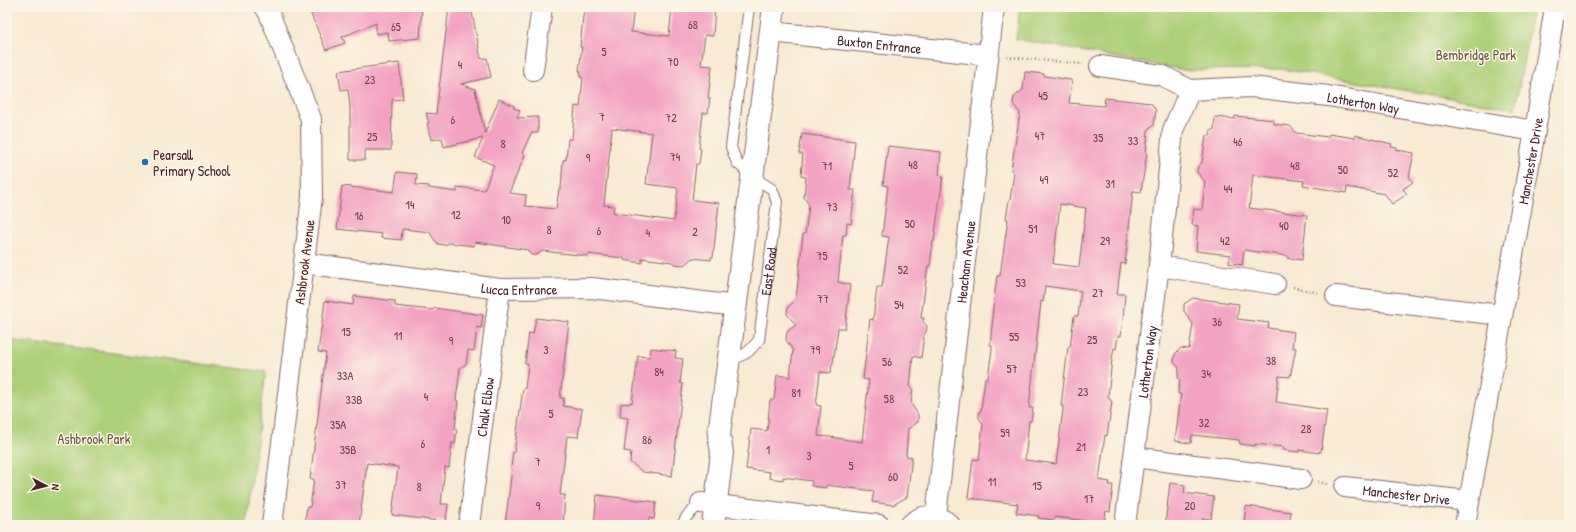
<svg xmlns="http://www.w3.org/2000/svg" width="1576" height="532" font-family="'Patrick Hand',sans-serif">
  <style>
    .green { fill: #acd079; stroke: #7b7852 }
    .building { fill: #f3a2c2; fill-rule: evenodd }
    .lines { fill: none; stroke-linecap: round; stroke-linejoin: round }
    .service-casing { stroke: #876666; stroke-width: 12 }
    .minor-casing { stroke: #876666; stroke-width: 22 }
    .tertiary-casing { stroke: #876666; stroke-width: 24 }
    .path { stroke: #876666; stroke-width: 2.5; stroke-dasharray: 1 3; stroke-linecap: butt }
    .service { stroke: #fff; stroke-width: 10 }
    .minor { stroke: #fff; stroke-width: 20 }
    .tertiary { stroke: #fff; stroke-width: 22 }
    .poi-dot { fill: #1f6fb2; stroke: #fcf5e5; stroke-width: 1.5 }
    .labels { text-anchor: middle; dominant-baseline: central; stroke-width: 3; stroke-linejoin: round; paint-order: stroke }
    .number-label { font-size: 12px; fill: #744051 }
    .street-label { font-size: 14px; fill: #4a1f2b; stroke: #fcf5e5 }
    .park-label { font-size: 14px; fill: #675442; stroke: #fcf5e5 }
    .poi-label { font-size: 14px; fill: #4a1f2b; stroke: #fcf5e5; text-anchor: start }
  </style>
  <rect width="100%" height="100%" fill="#fcf5e5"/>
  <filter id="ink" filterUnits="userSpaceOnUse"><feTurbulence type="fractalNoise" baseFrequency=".025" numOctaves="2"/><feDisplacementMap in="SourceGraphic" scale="8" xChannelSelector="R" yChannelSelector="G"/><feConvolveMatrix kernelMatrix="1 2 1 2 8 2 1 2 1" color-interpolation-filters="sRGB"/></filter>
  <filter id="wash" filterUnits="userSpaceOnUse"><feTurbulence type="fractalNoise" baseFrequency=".012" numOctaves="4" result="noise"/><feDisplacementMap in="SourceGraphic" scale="16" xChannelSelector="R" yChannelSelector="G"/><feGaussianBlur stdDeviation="0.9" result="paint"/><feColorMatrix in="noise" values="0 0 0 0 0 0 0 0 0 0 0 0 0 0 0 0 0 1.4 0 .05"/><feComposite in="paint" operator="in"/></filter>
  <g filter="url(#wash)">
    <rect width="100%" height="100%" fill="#f8ead3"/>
    <!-- green -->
    <g class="green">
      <polygon points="1020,7 1533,7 1515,109 1281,69 1184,70 1016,39"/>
      <polygon points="7,340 266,372 246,525 7,525"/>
    </g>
    <g id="blocks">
      <!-- building -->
      <g class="building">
        <polygon points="308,7 422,7 420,38 389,41 388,32 376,34 376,23 342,37 345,43 326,50"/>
        <path d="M449,7h22l10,52 6,-1 4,19 -30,7 14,5 10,44 14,-34 15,7v2l6,2 -3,8 21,-1v16h-7l-9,20 3,2 -16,38 17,2 -1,11 31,3 3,-20h2l2,-29h3l2,-21h4l3,-33 5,1 3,-29 -3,-1 1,-6h-2l3,-24h-2l4,-40h50l-3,25 38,4 3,-29h43l-2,29 -8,-1 -4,30 11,1 -4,32h2l-2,15h-5l-4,35 2,1 -2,15h-3l-4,36 27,3 -6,54h-2v3l-19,-2 -8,7 -10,-1 -2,-2 -30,-4v5l-18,-3v-2l-36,-4v2l-46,-5 -5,4h-6l-3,-5 -53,-8 -1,4 -25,-3 -4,2 -7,-1 -7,-9v-3l-29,-3 -1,11 -20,-2 1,-4 -45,-5 5,-43 52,6 3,-20 20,2 -1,11 13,1v2l28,4v-5l27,3 10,-25 -19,-8 8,-19 -39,9 -2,-9 -11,2 -4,-17h2l-3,-10 10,1zM612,128l40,5 -6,51 32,4 -4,33 -59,-8 -2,-1 1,-6 -10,-1z"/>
        <polygon points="399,63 403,99 392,100 391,150 365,150 365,160 350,160 350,106 348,89 341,90 338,71"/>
        <path d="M1025,72l19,2v2l28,4 -3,23 35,3 1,-8 46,5 5,7 -2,15 -6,4 -2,24h1l-6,39 -8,-1 -8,73 -4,-1 -4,31h8l-2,25 -2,17h-3l-2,13 -2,-1 -2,11 -4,38 4,5 -5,34 -2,-1 -6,45 11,2 -1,3h4l-3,27 -4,-1 -2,14h-18l1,-4 -32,-4 -1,3 -16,-2 1,-2 -23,-3 2,-9 -50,-6 5,-39 6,1 4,-36 -4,-6v-6l2,-1 4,-33h3l4,-29v-4h-2l3,-28h-1l5,-41h3l8,-57h-2l3,-19h1l4,-27 -3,-3 9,-57 -7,-9 1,-7 9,-7zM1060,204l26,4 -7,59 -26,-3zM1045,286l36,5 -3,25h-4l-4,31h-2l-7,59h2v3l-7,55 -31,-4 4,-39h2l2,-13h-4l12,-107 2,1z"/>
        <polygon points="1235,116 1274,120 1274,124 1290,126 1296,133 1328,137 1329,134 1355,138 1355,135 1392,144 1391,147 1397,148 1397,150 1414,153 1409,177 1413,182 1403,189 1407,194 1392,204 1385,194 1347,187 1346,193 1303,185 1304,181 1253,175 1249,208 1307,215 1302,260 1287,258 1288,256 1244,250 1242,265 1229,263 1230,255 1196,251 1198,226 1192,225 1194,209 1202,210 1205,182 1197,172 1198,166 1202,163 1206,136 1210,136 1211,130 1214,130 1215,117 1235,119"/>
        <polygon points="802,134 855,141 850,190 855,190 851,224 847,223 846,235 843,235 838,282 850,285 845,328 838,328 833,363 832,363 831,373 820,372 816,405 821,406 818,436 830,437 862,442 869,380 863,379 870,319 873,320 877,287 882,287 889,237 882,236 888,186 883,185 888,146 941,152 939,175 943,176 934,241 933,241 930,266 928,266 921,318 924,318 923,322 927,326 926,332 924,334 921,358 913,356 910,388 913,388 911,403 918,415 918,422 910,428 908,428 906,456 912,457 907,497 893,505 872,502 874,491 826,485 826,488 811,486 812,481 783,477 783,480 769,478 770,472 746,469 751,429 767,431 770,400 774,400 777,375 790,377 793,350 786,340 787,332 796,325 787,314 788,307 796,300 803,234 805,234 809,205 804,197 806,177 801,176 803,154 799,154"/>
        <polygon points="354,296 395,301 395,306 432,310 435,308 483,315 481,328 477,327 474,351 468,350 466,364 460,368 456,400 458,401 455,429 457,429 455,444 452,443 449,468 445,467 441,504 448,504 446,522 392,515 398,467 367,463 359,525 306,525 307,523 305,522 307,507 310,507 314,479 310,479 326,353 318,352 325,301 353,305"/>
        <polygon points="1193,298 1239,304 1237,319 1269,323 1268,328 1294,332 1292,347 1296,348 1290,377 1279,376 1276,402 1327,410 1321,452 1319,451 1319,453 1299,450 1299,452 1283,450 1284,447 1255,444 1255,446 1240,444 1239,440 1192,435 1191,443 1175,441 1181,394 1178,394 1180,379 1178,378 1179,368 1174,362 1175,354 1181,348 1189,349 1193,324 1184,311 1184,304"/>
        <polygon points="536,318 569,322 560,398 564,398 563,406 582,409 578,437 567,436 560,495 565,495 563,525 505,525 512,469 511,468 513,452 514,453 523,389 525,389 528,364 525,363 529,333 533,334"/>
        <polygon points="651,348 676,351 675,358 683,359 680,383 683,384 672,476 643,472 630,462 631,452 624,451 628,418 620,417 621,403 629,404 630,402 632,403 638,356 650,357"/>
        <polygon points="1170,483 1185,485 1184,493 1214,497 1211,519 1203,518 1202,525 1165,525"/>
        <polygon points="597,495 656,502 654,519 649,518 648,525 594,525"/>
        <polygon points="1246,506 1291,512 1289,525 1244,525"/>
      </g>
    </g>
  </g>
  <g filter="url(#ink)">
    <use href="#blocks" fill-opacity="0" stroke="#876666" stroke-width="1"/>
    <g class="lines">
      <!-- service casing -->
      <g class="service-casing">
        <g id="service">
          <path id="s1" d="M729,362l19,-10 11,-12 18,-138 -5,-13 -19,-12 -16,-14 -6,-16 18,-140"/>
          <polyline points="682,525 687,516 701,503"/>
        </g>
      </g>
      <!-- minor casing -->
      <g class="minor-casing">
        <g id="minor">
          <polyline points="265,7 269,13 311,119 312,197 272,525"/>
          <path id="s2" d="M771,32l217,23"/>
          <polyline points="1100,66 1161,75 1190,90"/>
          <polyline points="533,70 542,7"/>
          <path id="s3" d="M304,263l196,26 92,-1 144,18"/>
          <polyline points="1159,266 1275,284"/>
          <polyline points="1336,296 1502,315"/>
          <polyline points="1134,457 1301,479"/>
          <path id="s4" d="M1345,487l123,14"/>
          <polyline points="701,503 879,525"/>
          <path id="s5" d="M936,516l58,-509"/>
          <path id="s6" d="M469,525l31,-236"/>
          <path d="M910,525c12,-12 28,-12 40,0"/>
          <path id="s7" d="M1125,525l34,-259 14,-136 17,-40 61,-3 77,9 207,35"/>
          <path id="s8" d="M1465,525l70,-394 20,-124"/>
        </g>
      </g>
      <!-- tertiary casing -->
      <g class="tertiary-casing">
        <polyline id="tertiary" points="713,525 722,453 719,435 774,7"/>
      </g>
      <!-- path -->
      <g class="path">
        <polyline points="1007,57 1083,64"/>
        <polyline points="1293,287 1319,293"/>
        <polyline points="1318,482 1329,484"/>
      </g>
      <!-- service -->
      <use href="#service" class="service"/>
      <!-- minor -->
      <use href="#minor" class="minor"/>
      <!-- tertiary -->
      <use href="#tertiary" class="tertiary"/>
    </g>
  </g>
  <!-- markers -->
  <circle class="poi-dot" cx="145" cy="162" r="4"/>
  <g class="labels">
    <!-- number labels -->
    <g class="number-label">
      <text x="693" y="24">68</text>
      <text x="396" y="26">65</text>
      <text x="604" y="51">5</text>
      <text x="673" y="61">70</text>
      <text x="460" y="64">4</text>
      <text x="370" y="79">23</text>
      <text x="1043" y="95">45</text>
      <text x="602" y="116">7</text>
      <text x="671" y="117">72</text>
      <text x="453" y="119">6</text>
      <text x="1040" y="135">47</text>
      <text x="372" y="136">25</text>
      <text x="1098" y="137">35</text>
      <text x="1133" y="140">33</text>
      <text x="1238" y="141">46</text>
      <text x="503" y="143">8</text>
      <text x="675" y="156">74</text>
      <text x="588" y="157">9</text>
      <text x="913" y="164">48</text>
      <text x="827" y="165">71</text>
      <text x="1295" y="165">48</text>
      <text x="1343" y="169">50</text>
      <text x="1393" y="172">52</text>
      <text x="1044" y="179">49</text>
      <text x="1110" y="183">31</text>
      <text x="1228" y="188">44</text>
      <text x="410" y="204">14</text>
      <text x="832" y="206">73</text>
      <text x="456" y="214">12</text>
      <text x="359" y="215">16</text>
      <text x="506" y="219">10</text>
      <text x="910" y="223">50</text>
      <text x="1284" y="225">40</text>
      <text x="1033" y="228">51</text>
      <text x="549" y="229">8</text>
      <text x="599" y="230">6</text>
      <text x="695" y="231">2</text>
      <text x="648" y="232">4</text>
      <text x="1105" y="240">29</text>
      <text x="1225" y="240">42</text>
      <text x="822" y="255">75</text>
      <text x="903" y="269">52</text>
      <text x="1021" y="282">53</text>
      <text x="1098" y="292">27</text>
      <text x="823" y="298">77</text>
      <text x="899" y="304">54</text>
      <text x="1217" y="321">36</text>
      <text x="346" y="331">15</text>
      <text x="398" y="335">11</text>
      <text x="1014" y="336">55</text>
      <text x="1092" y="339">25</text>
      <text x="451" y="340">9</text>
      <text x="546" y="349">3</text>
      <text x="815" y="349">79</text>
      <text x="1271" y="360">38</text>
      <text x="887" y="361">56</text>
      <text x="1012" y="368">57</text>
      <text x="659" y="371">84</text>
      <text x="1206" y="373">34</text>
      <text x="345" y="375">33A</text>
      <text x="1083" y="391">23</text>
      <text x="796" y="392">81</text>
      <text x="426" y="396">4</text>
      <text x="889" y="398">58</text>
      <text x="354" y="399">33B</text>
      <text x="551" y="413">5</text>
      <text x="1204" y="422">32</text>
      <text x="338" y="424">35A</text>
      <text x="1306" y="428">28</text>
      <text x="1005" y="432">59</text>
      <text x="647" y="439">86</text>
      <text x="423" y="443">6</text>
      <text x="1081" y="446">21</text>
      <text x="348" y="449">35B</text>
      <text x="768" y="449">1</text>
      <text x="809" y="455">3</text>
      <text x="538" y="461">7</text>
      <text x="851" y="465">5</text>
      <text x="893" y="476">60</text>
      <text x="992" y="481">11</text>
      <text x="341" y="484">37</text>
      <text x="1037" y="485">15</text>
      <text x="419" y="486">8</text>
      <text x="1089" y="498">17</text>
      <text x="538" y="505">9</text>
      <text x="1190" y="505">20</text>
    </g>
    <!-- street labels -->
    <g class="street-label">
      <text stroke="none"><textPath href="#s2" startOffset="109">Buxton Entrance</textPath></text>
      <text stroke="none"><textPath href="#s7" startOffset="616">Lotherton Way</textPath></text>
      <text stroke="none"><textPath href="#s8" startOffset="370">Manchester Drive</textPath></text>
      <text transform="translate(304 262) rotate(-83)">Ashbrook Avenue</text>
      <text stroke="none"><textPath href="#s5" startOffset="256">Heacham Avenue</textPath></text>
      <text stroke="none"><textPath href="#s1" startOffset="107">East Road</textPath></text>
      <text stroke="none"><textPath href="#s3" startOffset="217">Lucca Entrance</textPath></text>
      <text stroke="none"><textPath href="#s7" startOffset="165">Lotherton Way</textPath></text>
      <text stroke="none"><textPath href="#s6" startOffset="119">Chalk Elbow</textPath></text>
      <text stroke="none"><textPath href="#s4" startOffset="62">Manchester Drive</textPath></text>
    </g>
    <!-- park labels -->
    <g class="park-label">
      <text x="1476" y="54">Bembridge Park</text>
      <text x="94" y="438">Ashbrook Park</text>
    </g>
    <!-- poi labels -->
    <g class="poi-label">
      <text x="153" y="154">Pearsall<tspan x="153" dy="16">Primary School</tspan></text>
    </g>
  </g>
  <!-- margin -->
  <rect width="1576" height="532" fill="none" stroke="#fcf5e5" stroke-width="24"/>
  <!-- north arrow -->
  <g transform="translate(46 486) rotate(97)" stroke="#fcf5e5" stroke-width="3" paint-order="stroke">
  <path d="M0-3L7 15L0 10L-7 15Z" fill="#4a1f2b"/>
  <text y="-6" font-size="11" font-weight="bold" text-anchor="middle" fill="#4a1f2b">N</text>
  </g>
</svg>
